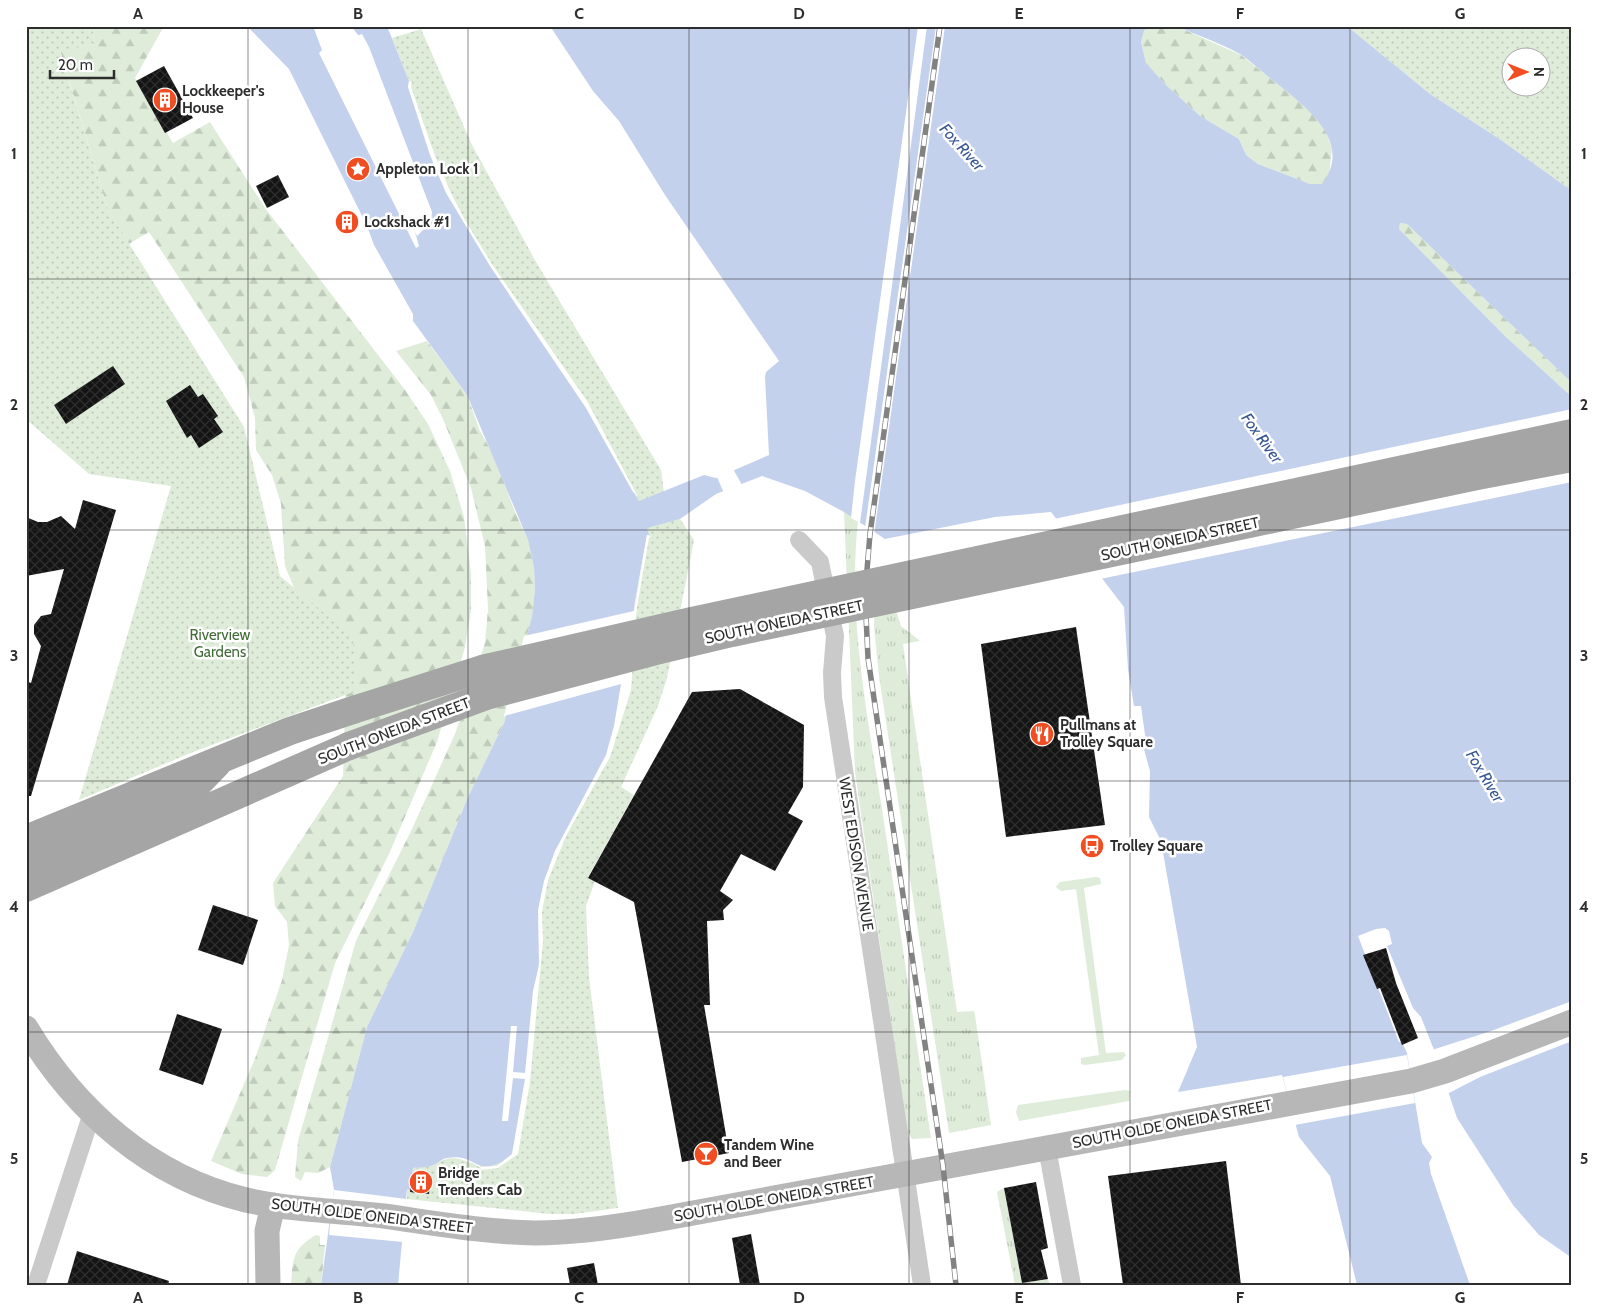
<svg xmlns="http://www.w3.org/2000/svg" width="1598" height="1311" font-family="Cabin,sans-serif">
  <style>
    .grass { fill: url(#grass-tufts) }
    .forest { fill: url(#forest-firs) }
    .park { fill: url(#park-dots); fill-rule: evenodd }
    .garden { fill: #deecd9 }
    .water { fill: #c4d1ed }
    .pier { fill: #fff }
    .building { fill: url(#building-cross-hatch) }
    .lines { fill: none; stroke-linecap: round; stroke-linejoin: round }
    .street { stroke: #cacaca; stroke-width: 18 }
    .secondary { stroke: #b7b7b7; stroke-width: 25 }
    .primary { stroke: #a5a5a5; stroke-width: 28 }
    .rail-casing { stroke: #828282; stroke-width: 5.5 }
    .rail { stroke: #fff; stroke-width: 4; stroke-dasharray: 11; stroke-linecap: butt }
    .primary-bridge { stroke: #a5a5a5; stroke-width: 28 }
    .grid { fill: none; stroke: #2d2d2d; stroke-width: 1; stroke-opacity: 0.55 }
    .labels { text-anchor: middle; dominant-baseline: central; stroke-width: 5; stroke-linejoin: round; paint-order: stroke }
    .poi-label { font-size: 15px; font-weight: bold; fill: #2d2d2d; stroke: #fff; text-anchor: start }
    .street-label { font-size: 15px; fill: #2d2d2d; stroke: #fff }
    .park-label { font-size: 15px; fill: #416c38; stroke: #fff }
    .water-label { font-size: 16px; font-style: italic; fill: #365594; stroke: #fff }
    .neatline { fill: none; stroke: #2d2d2d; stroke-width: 2 }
    .grid-label { font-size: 16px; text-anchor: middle; font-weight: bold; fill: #2d2d2d }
  </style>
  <defs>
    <pattern id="grass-tufts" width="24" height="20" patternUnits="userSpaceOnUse" patternTransform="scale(1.25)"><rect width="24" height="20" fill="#deecd9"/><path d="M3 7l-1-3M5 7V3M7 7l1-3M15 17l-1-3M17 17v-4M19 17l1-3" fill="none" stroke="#bfcbbb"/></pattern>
    <pattern id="forest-firs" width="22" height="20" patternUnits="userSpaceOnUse" patternTransform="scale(1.25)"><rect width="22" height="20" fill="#deecd9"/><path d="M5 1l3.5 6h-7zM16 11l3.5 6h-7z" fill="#bfcbbb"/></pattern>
    <pattern id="park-dots" width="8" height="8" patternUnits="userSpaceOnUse" patternTransform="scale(1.25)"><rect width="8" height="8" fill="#deecd9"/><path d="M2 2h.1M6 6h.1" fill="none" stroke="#bfcbbb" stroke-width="1.8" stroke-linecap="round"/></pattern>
    <pattern id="building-cross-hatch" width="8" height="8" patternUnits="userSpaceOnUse" patternTransform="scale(1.25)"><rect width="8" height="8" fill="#141414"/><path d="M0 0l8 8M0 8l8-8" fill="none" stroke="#2e2e2e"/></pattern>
  </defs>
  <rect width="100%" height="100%" fill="#fff"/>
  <!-- grass -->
  <g class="grass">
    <path d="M844,512l14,9c-11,100 11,202 26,301 16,105 31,211 47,316l-19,1 -5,-8 -52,-359z"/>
    <polygon points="875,599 894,604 901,626 920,641 903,644 957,1012 974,1011 975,1015 991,1125 949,1133 879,676 874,626"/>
    <polygon points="1004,1188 1022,1283 1048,1279 1050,1285 1015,1285 997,1192"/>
  </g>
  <!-- forest -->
  <g class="forest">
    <polygon points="93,26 164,26 135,78 173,143 210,122 265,208 405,390 428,424 450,471 464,517 471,574 471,610 465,647 437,742 389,854 335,963 275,1170 267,1177 242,1174 211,1161 256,1056 282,980 289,945 287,922 275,906 273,883 343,776 347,650 295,590 285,566 281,504 272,475 256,450 255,418 244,377 149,232 129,244 108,210 60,50 94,44"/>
    <polygon points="1158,26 1176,26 1241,55 1302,104 1324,126 1332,149 1329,175 1322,184 1310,184 1258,164 1246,155 1239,139 1200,116 1165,84 1146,63 1141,42 1143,30"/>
    <polygon points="1400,223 1407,224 1572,383 1572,397 1506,337 1399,229"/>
    <polygon points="427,341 467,395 480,431 494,456 515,512 528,540 534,568 535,589 532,616 504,723 468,797 413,932 367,1027 330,1167 318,1173 305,1172 301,1181 295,1177 298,1141 356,941 412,829 455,734 485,643 488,609 485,546 471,488 443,419 431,395 396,351"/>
    <path d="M316,1235l4,1v9h5l-4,40h-30c2,-26 1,-36 25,-50z"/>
  </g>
  <!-- park -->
  <g class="park">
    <polygon points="26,26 93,26 94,44 60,51 108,210 244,427 280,576 353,637 356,691 193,752 79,800 171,486 89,474 26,419"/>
    <path d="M1347,26h225v165l-71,-51 -71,-46zM1510,58h30v30h-30z"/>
    <polygon points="421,29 472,145 536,262 661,470 664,493 639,502 637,495 633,492 490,266 447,192 408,87 409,81 392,38"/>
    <path d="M680,519l14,21 -27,138 -9,28 -37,81 13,8 -46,82 7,4 -9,25 3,71 29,231 -44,6h-24l-143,-15v-10h3l3,-21c35,-4 30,-19 67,-1l66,-287 88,-273 14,-72 -1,-8z"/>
  </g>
  <!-- garden -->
  <g class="garden">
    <polygon points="1096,877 1100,878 1101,884 1084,888 1106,1053 1124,1052 1126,1055 1122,1060 1085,1065 1081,1064 1081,1058 1099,1055 1076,889 1061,891 1056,887 1060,882"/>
    <polygon points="1125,1090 1130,1091 1129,1101 1019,1121 1016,1112 1018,1105"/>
  </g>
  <!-- water -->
  <path class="water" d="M247,26h66l9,24 -3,3 97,195 3,-2 -4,-14 13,-8 -2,-26 -64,-158 -11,-14h36l22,55 -1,6 25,70 30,64 122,182 54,98 65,-26 12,3 53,-23 -4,-78 1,-5 13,-11 -114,-166 -46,-74 -26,-30 -43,-65h608l-14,4 -3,12 5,21 19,21 35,32 39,23 7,16 12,9 52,20h12c32,-42 -16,-77 -46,-101 -12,-9 -24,-21 -36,-29 -20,-11 -43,-19 -64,-28h171l83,68 71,46 71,51v192l-165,-159 -7,-1 -1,6 107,108 66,60v861l-33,-23 -26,-30 -56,-87 -23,-68 -13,-33 -8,-9 -26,-62 5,-2 -3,-13 -4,-3 -9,1 -18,7 41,106h3l5,11 15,90 10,14 -3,6 2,11 39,111h-113l-27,-109 -31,-39 -17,-62 -104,17 19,-45 -36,-206 -12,-24 1,-46 -8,-29h4l-5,-36h-7l-6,-37 -4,-62 -73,-95 -56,5 -110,22 -41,-27 -39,-21 -43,-15 -46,18 -36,25 -33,9 2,7h-2l-13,72 -5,82 -21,67 -44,79 -18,45 -6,31 1,30 -14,141 -11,71c-43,30 -36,-1 -69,5 -6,1 -9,5 -14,7 -5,3 -14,2 -20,3l-3,22 -3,-1 -9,96h-77l13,-95 -4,-23 37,-140 46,-95 55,-135 36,-74 28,-107 3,-27 -1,-21 -6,-28 -61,-145 -54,-74v-7l-39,-69 -7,-19 -78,-157z"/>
  <!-- pier -->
  <g class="pier">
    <polygon points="918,26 927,26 860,523 851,518 855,481"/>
    <polygon points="936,26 945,26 874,535 865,528"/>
    <polygon points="362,34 369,47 432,212 431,222 417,236 414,230 425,222 427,214 424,199 388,108 356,36"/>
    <polygon points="409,81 412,82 411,87 435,156 450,191 465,220 492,264 587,401 637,495 633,492 586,408 490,266 446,193 430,155 408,87"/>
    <polygon points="1572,409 1572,482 1100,579 1054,519"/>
    <polygon points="732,467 742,485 724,493 716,475"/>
    <polygon points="647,535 651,536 649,538 637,607 631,690 610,757 566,836 548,880 542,912 543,941 530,1082 518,1154 498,1168 481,1170 480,1167 497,1166 512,1154 525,1079 513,1078 508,1121 502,1121 511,1026 517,1026 513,1072 525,1073 533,991 539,965 538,910 544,881 555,851 606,755 614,726 621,684 504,716 524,636 634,611"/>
    <polygon points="1572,1001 1572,1041 1480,1077 1447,1094 1432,1050 1491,1031"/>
    <polygon points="1407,1055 1415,1103 1295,1125 1283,1077"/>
    <polygon points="334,1190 407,1199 403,1242 329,1235"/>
  </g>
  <!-- building -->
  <g class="building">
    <polygon points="164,66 193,118 165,133 136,81"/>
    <polygon points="278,175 289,197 267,208 256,186"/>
    <polygon points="113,366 125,384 66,424 54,405"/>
    <polygon points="190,385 198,397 203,394 218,416 214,419 223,432 199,448 191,435 187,438 166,401"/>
    <polygon points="83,500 116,510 31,796 26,796 26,681 31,683 41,646 34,634 34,625 41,616 51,614 64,569 26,576 26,517 38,522 47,522 61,516 75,529"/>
    <polygon points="1076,627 1105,825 1006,837 981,644"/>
    <polygon points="740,689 804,725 803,787 788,813 803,821 775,871 741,854 720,891 733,900 723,910 724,920 707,921 710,1005 704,1005 729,1153 682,1162 634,902 588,878 692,692"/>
    <polygon points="213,905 258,920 243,965 198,950"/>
    <polygon points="1386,948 1396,983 1418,1038 1402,1045 1380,988 1377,989 1363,955"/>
    <polygon points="177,1014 222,1029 203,1085 159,1070"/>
    <polygon points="1226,1161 1241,1285 1123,1285 1108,1176"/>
    <polygon points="412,1173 431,1175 429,1194 410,1192"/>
    <polygon points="1036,1182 1048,1248 1041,1250 1048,1279 1022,1283 1004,1188"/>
    <polygon points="751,1234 760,1285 740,1285 732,1238"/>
    <polygon points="77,1251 169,1281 168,1285 67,1285"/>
    <polygon points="594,1263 598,1285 570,1285 567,1268"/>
  </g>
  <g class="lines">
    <!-- street -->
    <g class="street">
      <polyline points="799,540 820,562 835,636 832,673 833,697 922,1285"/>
      <polyline points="1047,1148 1072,1285"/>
      <polyline points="36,1285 92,1113"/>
    </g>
    <!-- secondary -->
    <g class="secondary">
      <path d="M26,1028c50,83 124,149 220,172 45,10 93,11 138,16 50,7 100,16 151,17 39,0 81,-6 120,-13l756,-139 34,-10 127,-49"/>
      <polyline points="268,1285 267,1231 273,1205"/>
    </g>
    <!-- primary -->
    <g class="primary">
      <polyline points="26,839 290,731 353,710"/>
      <polyline points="26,864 56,849 187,795 217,764"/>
      <polyline points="26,888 349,746"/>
    </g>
    <!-- rail casing -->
    <g class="rail-casing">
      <polyline id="rail" points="940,26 870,534 865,594 868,658 943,1166 956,1285"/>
    </g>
    <!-- rail -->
    <use href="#rail" class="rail"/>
    <!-- primary-bridge -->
    <g class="primary-bridge">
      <polyline points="353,710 482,669 692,621 1572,433"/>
      <polyline points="349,746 486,696 656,651 732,633 1477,476 1572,458"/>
    </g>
  </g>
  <!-- grid -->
  <path class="grid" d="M248,26v1259M468,26v1259M689,26v1259M909,26v1259M1130,26v1259M1350,26v1259M26,279h1546M26,530h1546M26,781h1546M26,1032h1546"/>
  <!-- icons -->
  <defs>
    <g id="building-disc" transform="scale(1.25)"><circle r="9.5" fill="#f14d22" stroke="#fff"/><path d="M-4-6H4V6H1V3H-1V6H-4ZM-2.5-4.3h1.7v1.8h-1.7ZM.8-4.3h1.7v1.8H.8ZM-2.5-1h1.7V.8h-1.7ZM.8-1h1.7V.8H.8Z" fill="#fff"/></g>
    <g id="sight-disc" transform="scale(1.25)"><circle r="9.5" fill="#f14d22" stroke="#fff"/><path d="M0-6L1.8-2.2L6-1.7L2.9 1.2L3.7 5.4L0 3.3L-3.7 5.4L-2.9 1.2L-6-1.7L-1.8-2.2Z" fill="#fff"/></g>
    <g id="restaurant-disc" transform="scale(1.25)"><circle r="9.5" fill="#f14d22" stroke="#fff"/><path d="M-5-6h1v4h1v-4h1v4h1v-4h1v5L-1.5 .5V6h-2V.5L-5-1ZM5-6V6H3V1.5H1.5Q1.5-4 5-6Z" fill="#fff"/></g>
    <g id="bus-disc" transform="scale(1.25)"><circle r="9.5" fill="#f14d22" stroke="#fff"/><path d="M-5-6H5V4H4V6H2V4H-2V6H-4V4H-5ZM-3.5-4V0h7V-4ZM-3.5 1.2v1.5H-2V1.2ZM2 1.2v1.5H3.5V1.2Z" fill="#fff"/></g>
    <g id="bar-disc" transform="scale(1.25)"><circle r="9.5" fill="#f14d22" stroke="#fff"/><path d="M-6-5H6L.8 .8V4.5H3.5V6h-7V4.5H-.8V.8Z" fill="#fff"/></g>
  </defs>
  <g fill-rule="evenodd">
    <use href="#building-disc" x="165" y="100"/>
    <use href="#sight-disc" x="358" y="169"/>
    <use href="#building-disc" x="347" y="222"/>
    <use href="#restaurant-disc" x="1042" y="734"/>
    <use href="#bus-disc" x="1092" y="846"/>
    <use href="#bar-disc" x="706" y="1154"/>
    <use href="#building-disc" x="421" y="1182"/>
  </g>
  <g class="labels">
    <!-- poi labels -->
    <g class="poi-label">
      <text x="182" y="91">Lockkeeper's<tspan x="182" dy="17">House</tspan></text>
      <text x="376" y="169">Appleton Lock 1</text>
      <text x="364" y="222">Lockshack #1</text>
      <text x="1060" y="725">Pullmans at<tspan x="1060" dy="17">Trolley Square</tspan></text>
      <text x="1110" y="846">Trolley Square</text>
      <text x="724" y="1145">Tandem Wine<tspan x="724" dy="17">and Beer</tspan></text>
      <text x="438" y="1173">Bridge<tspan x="438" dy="17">Trenders Cab</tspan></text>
    </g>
    <!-- street labels -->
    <g class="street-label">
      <text transform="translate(1180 539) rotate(-12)">SOUTH ONEIDA STREET</text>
      <text transform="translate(784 622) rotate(-12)">SOUTH ONEIDA STREET</text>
      <text transform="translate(394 731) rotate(-21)">SOUTH ONEIDA STREET</text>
      <text transform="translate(856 854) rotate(81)">WEST EDISON AVENUE</text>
      <text transform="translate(1172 1124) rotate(-11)">SOUTH OLDE ONEIDA STREET</text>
      <text transform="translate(774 1199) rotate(-10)">SOUTH OLDE ONEIDA STREET</text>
      <text transform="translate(372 1216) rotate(7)">SOUTH OLDE ONEIDA STREET</text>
    </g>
    <!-- park labels -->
    <g class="park-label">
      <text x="220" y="635">Riverview<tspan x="220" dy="17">Gardens</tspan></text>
    </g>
    <!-- water labels -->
    <g class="water-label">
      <text transform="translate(962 147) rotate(48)">Fox River</text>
      <text transform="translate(1262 438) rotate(54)">Fox River</text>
      <text transform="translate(1485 776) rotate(59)">Fox River</text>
    </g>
  </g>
  <!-- border -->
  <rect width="1598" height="1311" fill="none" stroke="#ffffff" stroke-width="55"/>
  <!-- north arrow -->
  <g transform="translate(1526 72) rotate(90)"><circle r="24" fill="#ffffff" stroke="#ababab"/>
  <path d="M0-4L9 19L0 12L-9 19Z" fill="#f14d22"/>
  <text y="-8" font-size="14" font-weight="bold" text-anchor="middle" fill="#2d2d2d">N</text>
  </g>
  <!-- scale -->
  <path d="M50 70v8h64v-8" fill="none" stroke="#2d2d2d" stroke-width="2.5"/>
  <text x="58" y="70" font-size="15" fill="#2d2d2d" stroke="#ffffff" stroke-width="4" paint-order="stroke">20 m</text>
  <rect x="28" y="28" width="1542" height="1256" class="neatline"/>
  <g class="grid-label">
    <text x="138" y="19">A</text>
    <text x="358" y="19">B</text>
    <text x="579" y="19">C</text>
    <text x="799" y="19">D</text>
    <text x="1019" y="19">E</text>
    <text x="1240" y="19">F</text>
    <text x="1460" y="19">G</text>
    <text x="14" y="159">1</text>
    <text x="1584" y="159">1</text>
    <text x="14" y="410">2</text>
    <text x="1584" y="410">2</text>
    <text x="14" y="661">3</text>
    <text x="1584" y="661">3</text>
    <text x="14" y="912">4</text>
    <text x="1584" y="912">4</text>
    <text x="14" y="1164">5</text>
    <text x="1584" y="1164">5</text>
    <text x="138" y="1303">A</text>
    <text x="358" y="1303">B</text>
    <text x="579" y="1303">C</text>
    <text x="799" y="1303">D</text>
    <text x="1019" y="1303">E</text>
    <text x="1240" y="1303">F</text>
    <text x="1460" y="1303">G</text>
  </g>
</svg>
